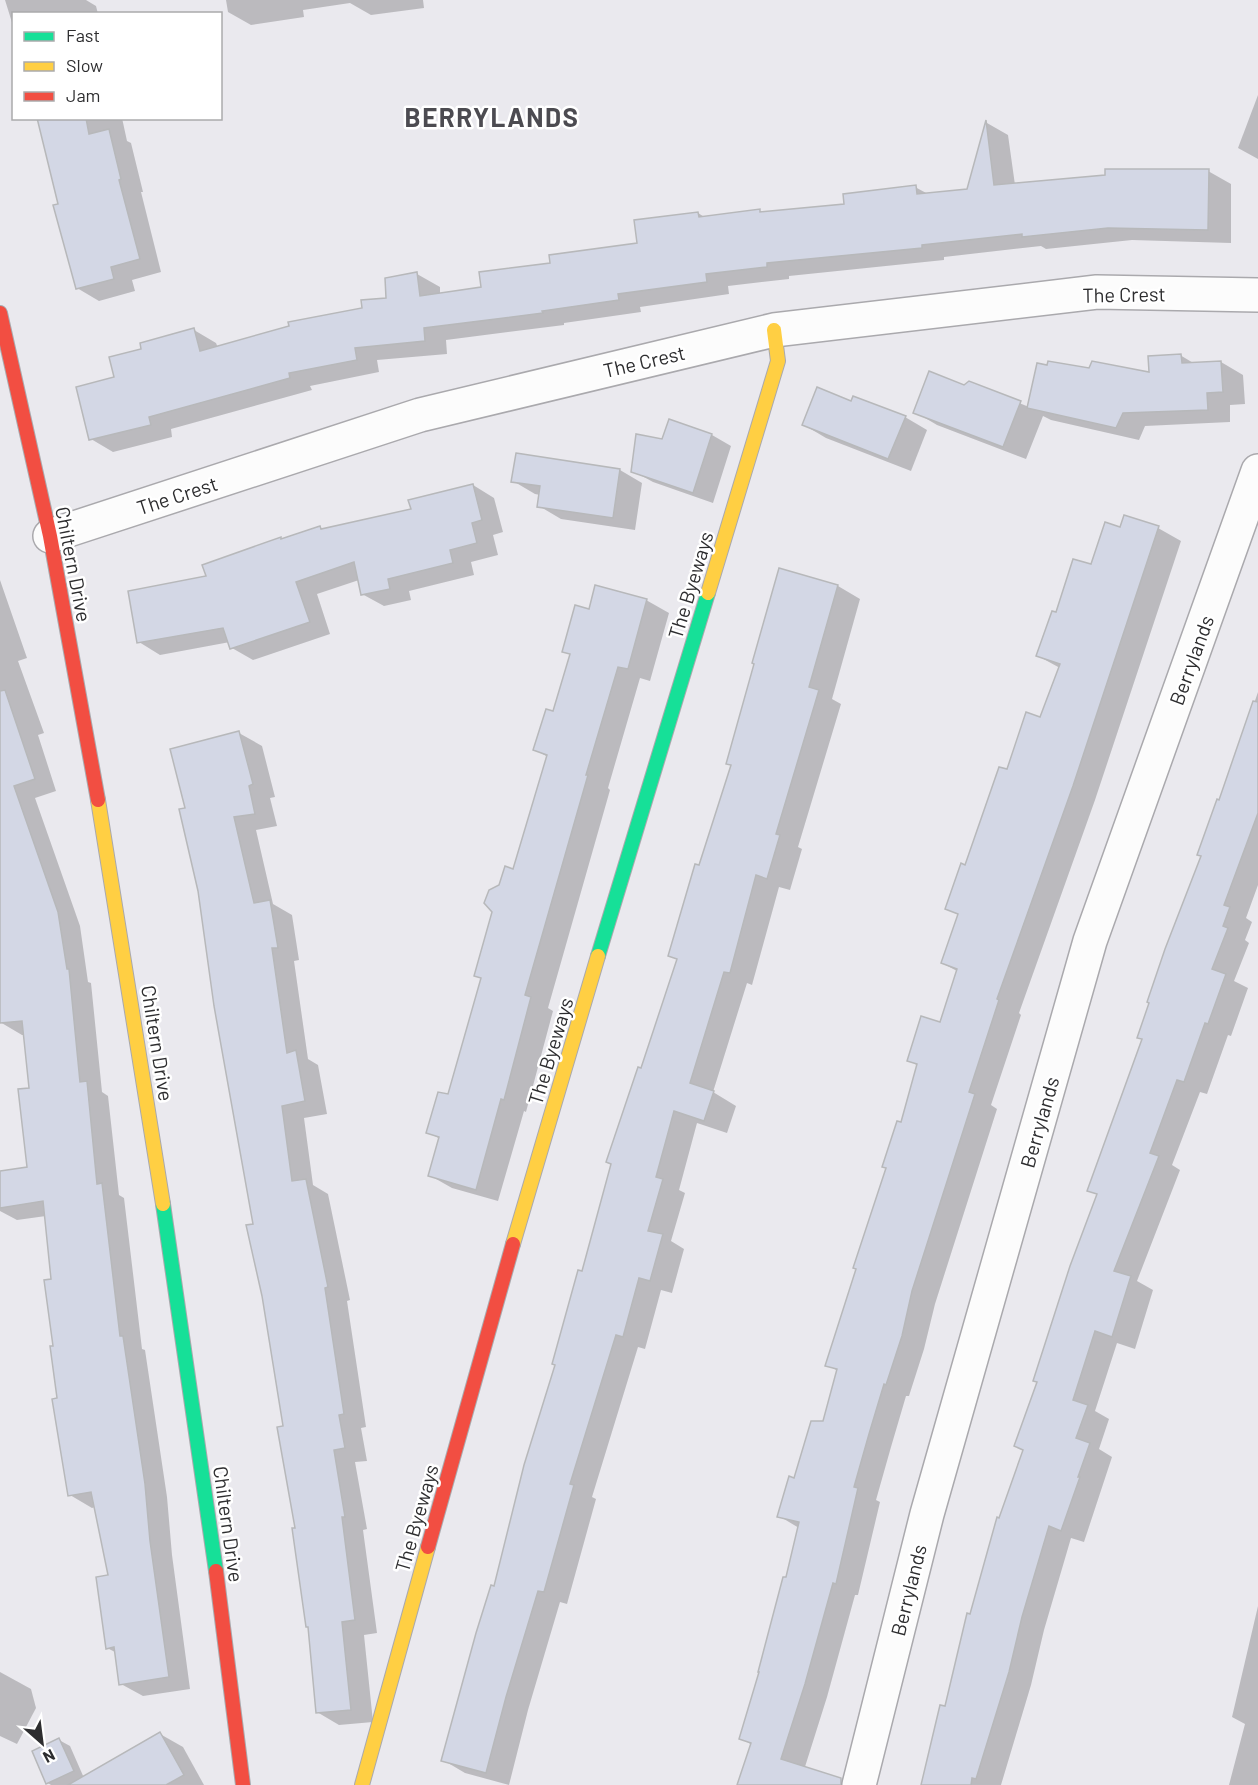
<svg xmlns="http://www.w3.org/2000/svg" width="1258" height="1785" font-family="Barlow,sans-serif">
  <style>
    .shadow { fill: #0003 }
    .building { fill: #d3d7e5; stroke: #b7b8ba; stroke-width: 1.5 }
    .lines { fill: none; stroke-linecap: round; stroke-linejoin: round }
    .street-casing { stroke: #aaa9ad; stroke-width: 36 }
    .fast-casing { stroke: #aaa9ad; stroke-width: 16 }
    .slow-casing { stroke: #aaa9ad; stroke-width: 16 }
    .jam-casing { stroke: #aaa9ad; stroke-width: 16 }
    .street { stroke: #fcfcfc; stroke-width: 33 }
    .fast { stroke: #16e098; stroke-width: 14 }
    .slow { stroke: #ffcf43; stroke-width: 14 }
    .jam { stroke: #f24e42; stroke-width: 14 }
    .labels { text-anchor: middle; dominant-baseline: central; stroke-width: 5; stroke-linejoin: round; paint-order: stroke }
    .street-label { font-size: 20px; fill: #2d2d2f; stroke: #fff }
    .district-label { font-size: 26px; font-weight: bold; letter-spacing: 1.5px; fill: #4c4b51; stroke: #fff }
  </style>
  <rect width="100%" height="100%" fill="#eae9ee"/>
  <!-- shadow -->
  <g class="shadow">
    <polygon points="5,0 86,0 96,6 98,14 14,14 14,29"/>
    <polygon points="226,0 423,0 424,8 371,15 350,3 303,10 304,17 251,25 228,12"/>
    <polygon points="1258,95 1258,159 1238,148"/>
    <polygon points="39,118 122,118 127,141 131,143 143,192 141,192 161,272 132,280 135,291 99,301 77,288"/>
    <polygon points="987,123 1008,135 1015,185 1208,171 1231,184 1231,243 1132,240 1046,249 1041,246 944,257 944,260 789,276 789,279 728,286 729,294 640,307 641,312 564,323 564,325 446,340 447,354 377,360 379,372 310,386 312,390 171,429 172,437 113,452 91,439 116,378 143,350 194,330 216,343 218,348 364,309 387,299 417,274 440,287 440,294 482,288 552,264 639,244 698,213 706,218 760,211 763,213 845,205 915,187 928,194 968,190"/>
    <polygon points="1180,355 1195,364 1221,362 1243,375 1245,404 1230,405 1230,422 1145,426 1139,440 1051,420 1043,416 1026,459 937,425 915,412 969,383 1029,407 1090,369 1151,374"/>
    <polygon points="905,417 927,430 911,471 826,438 804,425"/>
    <polygon points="670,421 712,435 731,446 713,503 653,482 633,471 664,440"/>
    <polygon points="517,455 620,470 642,483 635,530 561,519 539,506 540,495 535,494 513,481"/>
    <polygon points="473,485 494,498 503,532 493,535 498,555 471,562 474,575 409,591 411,600 384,606 362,594 359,580 317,594 330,634 253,660 232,648 230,642 160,655 139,642 208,577 283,540 320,528 324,530 413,510"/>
    <polygon points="1158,528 1181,541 1095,800 1019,1013 1021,1015 991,1105 997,1109 935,1304 924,1349 909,1396 906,1396 891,1447 876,1500 880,1502 858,1595 855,1595 827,1697 804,1770 815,1785 738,1785 752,1745 741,1738 787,1579 799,1528 779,1516 824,1423 838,1371 827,1365 918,1066 909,1060 941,1024 957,971 942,963 959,915 947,909 1008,771 1041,719 1060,668 1038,656 1057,614 1121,529"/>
    <polygon points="0,580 27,658 18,661 44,733 38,735 56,791 35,798 80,926 88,982 91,983 102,1092 108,1096 119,1195 124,1198 142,1349 145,1350 167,1497 172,1555 190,1689 143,1696 121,1684 117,1653 107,1648 110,1577 95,1507 92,1508 70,1495 54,1347 53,1280 46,1216 17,1220 0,1211 0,1172 28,1168 31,1089 25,1035 22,1035 0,1022"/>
    <polygon points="838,586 860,599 832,699 841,704 798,847 802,849 790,890 779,887 752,985 747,983 713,1092 736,1106 727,1133 697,1123 679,1190 685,1193 671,1241 684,1249 672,1293 661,1290 645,1349 638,1347 592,1497 596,1499 567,1604 560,1602 528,1710 509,1785 465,1773 443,1760 495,1588 583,1273 642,1070 678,960 670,956 700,867"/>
    <polygon points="646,600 669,613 650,681 640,678 608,788 610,790 548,1008 553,1011 526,1112 524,1111 498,1201 452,1188 429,1175 440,1139 428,1132 449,1096 483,979 475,975 501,886 514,870 548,757 535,750 554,713 571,655 564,651 590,611"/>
    <polygon points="1258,692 1258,885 1246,918 1252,922 1245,940 1249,943 1234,981 1248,988 1231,1036 1228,1035 1207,1094 1200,1092 1172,1165 1180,1170 1137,1281 1153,1290 1135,1349 1117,1343 1095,1411 1109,1419 1099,1449 1112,1457 1084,1542 1071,1538 1044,1630 1031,1685 1001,1785 923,1785 971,1616 1000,1519 1024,1451 1016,1446 1039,1383 1098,1195 1089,1190 1143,1039 1220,802"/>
    <polygon points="239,733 262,746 275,797 270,798 277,826 256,830 273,904 292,915 299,960 294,961 308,1059 318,1065 327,1114 304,1118 313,1185 328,1194 350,1300 347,1301 366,1427 361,1428 367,1461 355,1462 367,1529 363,1530 377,1633 364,1635 373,1722 339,1725 317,1712 309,1627 285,1427 255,1225 187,809"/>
    <polygon points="1258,1606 1258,1785 1229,1785 1245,1724 1232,1717"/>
    <polygon points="0,1672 31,1689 36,1708 17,1744 0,1736"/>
    <polygon points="160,1734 183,1747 204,1785 97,1785"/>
    <polygon points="59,1740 70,1746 84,1778 68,1785 51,1785 48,1783"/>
  </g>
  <!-- building -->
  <g class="building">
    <polygon points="37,118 86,118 89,134 109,129 121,179 119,180 140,259 111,267 114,279 76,289 53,205 58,204"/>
    <polygon points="986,120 994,185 1105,175 1105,169 1209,169 1208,230 1108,228 1022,237 1022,234 922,245 922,248 767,263 767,267 706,274 707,282 618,294 619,300 542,311 543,313 424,328 425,341 355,348 357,360 289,373 290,378 149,417 151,425 89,440 76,387 114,377 109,357 141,349 140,343 194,328 200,351 289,326 288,322 362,308 361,300 386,298 385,278 417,272 420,296 481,287 479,272 550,263 549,255 637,243 634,220 698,212 699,217 760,209 760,212 844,204 843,194 916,185 917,194 967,189"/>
    <polygon points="1181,354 1182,363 1221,361 1223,392 1207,393 1208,410 1123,413 1116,428 1027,408 1037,363 1047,365 1048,361 1089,368 1092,361 1149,372 1148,356"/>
    <polygon points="929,371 964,385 969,381 1021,401 1003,447 913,413"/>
    <polygon points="817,387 851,401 853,396 906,416 888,459 802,425"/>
    <polygon points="669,419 712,434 693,493 631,472 636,434 662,439"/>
    <polygon points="516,453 620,469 613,518 537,507 540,486 511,482"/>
    <polygon points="473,484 482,520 472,523 477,543 450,550 453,563 388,579 390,589 361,595 354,562 296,582 310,622 230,649 223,628 137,643 128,591 206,576 202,565 281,537 281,539 320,526 321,529 411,509 408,500"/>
    <polygon points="1124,515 1159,526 1073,786 997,999 999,1000 969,1092 975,1094 912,1291 902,1336 886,1385 884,1384 869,1434 854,1487 858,1488 836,1584 833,1583 805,1684 781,1759 841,1778 841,1785 737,1785 751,1743 739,1739 759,1672 758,1672 783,1577 786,1577 799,1522 777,1517 789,1476 794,1478 811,1421 823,1421 837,1369 825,1366 856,1269 853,1268 886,1168 882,1167 897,1121 901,1122 917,1064 907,1061 921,1016 940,1022 957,969 941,963 958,914 945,909 961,863 965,865 999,767 1007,769 1026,712 1040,717 1060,664 1036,656 1052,611 1056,612 1073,559 1091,564 1105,522 1120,527"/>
    <polygon points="779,568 838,585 809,687 819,690 776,834 780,835 767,879 756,875 730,973 724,972 690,1083 714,1091 704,1121 674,1111 656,1177 663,1179 648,1231 663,1234 650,1281 639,1278 623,1337 616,1335 570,1484 574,1485 544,1592 538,1591 506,1697 486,1773 441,1761 476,1633 491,1585 494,1586 524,1465 555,1365 552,1364 578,1270 582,1271 611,1164 606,1162 638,1067 641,1068 677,959 668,956 695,864 699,865 731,765 726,764 754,664 752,663"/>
    <polygon points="595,585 647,599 628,669 618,667 586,775 588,775 525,995 531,997 504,1100 501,1099 476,1190 428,1176 439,1137 426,1133 438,1092 448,1094 481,978 474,976 492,912 484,903 489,890 499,885 505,866 513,869 547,755 533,750 546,709 553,711 570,654 562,652 575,605 589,609"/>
    <polygon points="5,690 35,779 14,786 58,912 67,969 69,969 80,1082 87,1081 97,1184 102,1183 120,1336 123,1336 145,1484 150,1541 169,1677 119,1685 114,1647 106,1649 96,1577 108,1575 91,1492 68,1496 52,1399 57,1398 50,1346 53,1346 44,1280 51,1279 43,1201 0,1208 0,1171 27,1167 18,1089 29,1088 22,1021 0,1023 0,691"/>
    <polygon points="1253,701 1258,702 1258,813 1224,905 1230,907 1223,926 1228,928 1212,969 1226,974 1208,1024 1205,1023 1184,1082 1177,1080 1150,1153 1159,1156 1114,1271 1131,1276 1112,1337 1095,1331 1073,1400 1088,1405 1076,1438 1090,1443 1078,1477 1080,1477 1061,1531 1049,1526 1022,1617 1009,1672 976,1779 972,1778 971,1785 921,1785 940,1705 945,1706 967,1613 970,1614 997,1517 999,1518 1023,1450 1014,1446 1037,1382 1033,1381 1070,1266 1097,1194 1087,1191 1142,1039 1137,1038 1149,1003 1147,1002 1165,949 1201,856 1197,855 1217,799 1219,800"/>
    <polygon points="239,731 253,784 249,786 255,814 234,817 254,903 270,900 278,948 272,948 287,1053 296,1050 305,1101 282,1106 292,1181 306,1179 328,1287 325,1288 344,1414 339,1415 345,1448 334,1450 345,1517 342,1517 355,1620 342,1622 351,1710 316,1713 308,1627 306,1627 292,1528 295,1528 277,1427 283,1426 262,1296 246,1225 253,1224 214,1006 198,891 179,809 185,808 170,749"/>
    <polygon points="160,1732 184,1775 166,1785 68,1785"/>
    <polygon points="59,1738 74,1771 46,1784 32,1751"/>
  </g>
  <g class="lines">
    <!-- street casing -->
    <g class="street-casing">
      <g id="street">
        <polyline points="50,536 420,415 774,330 1097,292 1258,295"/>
        <polyline points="859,1785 927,1514 1090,941 1258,471"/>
      </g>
    </g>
    <!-- fast casing -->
    <g class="fast-casing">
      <g id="fast">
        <polyline points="598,956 708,593"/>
        <polyline points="163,1204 216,1571"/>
      </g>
    </g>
    <!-- slow casing -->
    <g class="slow-casing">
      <g id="slow">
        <polyline points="708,593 778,361 774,330"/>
        <polyline points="98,800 163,1204"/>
        <polyline points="513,1244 598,956"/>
        <polyline points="362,1785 428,1547"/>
      </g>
    </g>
    <!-- jam casing -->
    <g class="jam-casing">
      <g id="jam">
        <polyline points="0,313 50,536 98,800"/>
        <polyline points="428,1547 513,1244"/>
        <polyline points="216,1571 243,1785"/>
      </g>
    </g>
    <!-- street -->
    <use href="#street" class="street"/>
    <!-- fast -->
    <use href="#fast" class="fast"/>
    <!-- slow -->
    <use href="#slow" class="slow"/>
    <!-- jam -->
    <use href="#jam" class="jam"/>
  </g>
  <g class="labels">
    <!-- street labels -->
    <g class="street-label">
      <text transform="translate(1124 294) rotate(-1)">The Crest</text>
      <text transform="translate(644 361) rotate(-13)">The Crest</text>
      <text transform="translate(177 495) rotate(-18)">The Crest</text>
      <text transform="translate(74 564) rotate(79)">Chiltern Drive</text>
      <text transform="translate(690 585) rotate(-73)">The Byeways</text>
      <text transform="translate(1191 660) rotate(-70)">Berrylands</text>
      <text transform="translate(158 1043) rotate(81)">Chiltern Drive</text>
      <text transform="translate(550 1051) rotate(-73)">The Byeways</text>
      <text transform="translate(1039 1122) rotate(-74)">Berrylands</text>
      <text transform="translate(416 1518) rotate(-74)">The Byeways</text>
      <text transform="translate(229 1524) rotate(82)">Chiltern Drive</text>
      <text transform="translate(908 1590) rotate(-76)">Berrylands</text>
    </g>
    <!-- district labels -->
    <g class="district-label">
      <text x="492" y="116">BERRYLANDS</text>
    </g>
  </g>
  <!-- legend -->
  <rect x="12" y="12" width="210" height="108" fill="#ffffff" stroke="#ababac" stroke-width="1.5"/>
  <rect x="24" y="32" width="30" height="9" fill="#16e098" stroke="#ababac" stroke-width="1.5"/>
  <text x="66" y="42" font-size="18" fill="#2d2d2f">Fast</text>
  <rect x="24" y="62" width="30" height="9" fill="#ffcf43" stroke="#ababac" stroke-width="1.5"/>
  <text x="66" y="72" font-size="18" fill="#2d2d2f">Slow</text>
  <rect x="24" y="92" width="30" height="9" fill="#f24e42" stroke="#ababac" stroke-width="1.5"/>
  <text x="66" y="102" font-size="18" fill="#2d2d2f">Jam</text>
  <!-- north arrow -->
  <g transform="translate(42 1743) rotate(152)" stroke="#ffffff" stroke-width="4.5" paint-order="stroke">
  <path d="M0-4.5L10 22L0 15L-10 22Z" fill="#2d2d2f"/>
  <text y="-9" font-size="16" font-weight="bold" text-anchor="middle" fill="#2d2d2f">N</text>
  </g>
</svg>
